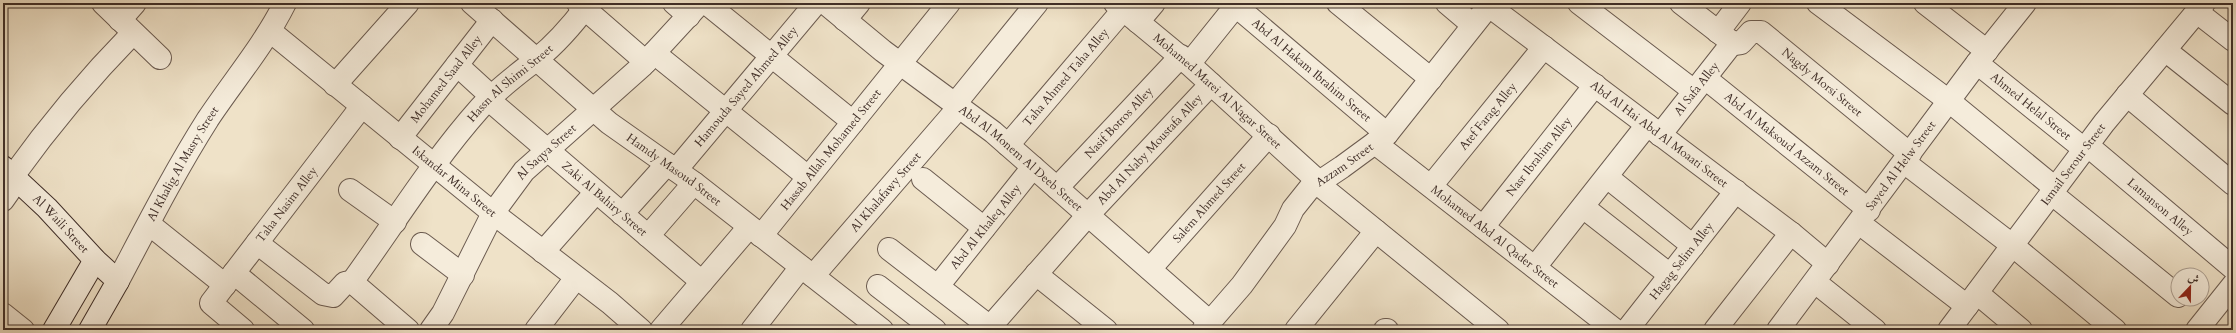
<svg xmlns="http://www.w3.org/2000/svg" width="2236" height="333" font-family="Cardo,Amiri,serif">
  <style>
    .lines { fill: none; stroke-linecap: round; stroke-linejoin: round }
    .minor-casing { stroke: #6b5b50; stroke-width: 24 }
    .tertiary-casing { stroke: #6b5b50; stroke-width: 24 }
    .secondary-casing { stroke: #3f2e28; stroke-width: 24 }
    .minor { stroke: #f5ecdb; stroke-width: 22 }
    .tertiary { stroke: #f5ecdb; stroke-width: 22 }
    .secondary { stroke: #f5ecdb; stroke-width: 22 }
    .labels { text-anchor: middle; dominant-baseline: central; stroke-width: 3.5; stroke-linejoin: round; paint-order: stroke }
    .street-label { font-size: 12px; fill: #3f2e28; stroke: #f5ecdb }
  </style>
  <rect width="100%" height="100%" fill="#efe2c8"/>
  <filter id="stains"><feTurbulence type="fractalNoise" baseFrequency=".005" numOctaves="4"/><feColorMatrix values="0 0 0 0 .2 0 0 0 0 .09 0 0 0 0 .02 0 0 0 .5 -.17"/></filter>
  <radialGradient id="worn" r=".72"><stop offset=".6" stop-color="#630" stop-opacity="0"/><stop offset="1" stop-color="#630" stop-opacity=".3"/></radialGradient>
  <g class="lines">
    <!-- minor casing -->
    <g class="minor-casing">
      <g id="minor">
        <polyline points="103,3 160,58"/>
        <path id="s1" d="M472,3l137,120 85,60 188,147"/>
        <polyline points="578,3 646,62"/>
        <polyline points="674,3 689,16"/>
        <polyline points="706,3 853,122"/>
        <path id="s2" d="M825,3l58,48 110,81 217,190"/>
        <path id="s3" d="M1115,3l74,61 130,118"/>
        <polyline points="1338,3 1431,79"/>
        <polyline points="1447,3 1473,25"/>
        <polyline points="1579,3 1694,91"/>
        <path id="s4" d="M1681,3l53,41 7,-1 10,-11h10l149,122"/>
        <polyline points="1818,3 1949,101 2055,188"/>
        <polyline points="1925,3 1987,51"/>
        <path id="s5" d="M1236,6l151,128"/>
        <path id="s6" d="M1489,6l302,227 37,31"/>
        <polyline points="2197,12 2233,40"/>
        <polyline points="120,20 135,3"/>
        <polyline points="845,20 859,3"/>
        <polyline points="1138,22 1154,3"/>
        <path id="s7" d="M270,31l223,182 117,90 31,27"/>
        <polyline points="1718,32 1740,3"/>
        <polyline points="2165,50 2233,104"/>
        <polyline points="654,53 808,177"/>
        <path id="s8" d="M1977,63l107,86"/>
        <polyline points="1189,64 1238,3"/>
        <polyline points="457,65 492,97"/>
        <path id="s9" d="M1705,78l164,132"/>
        <polyline points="335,85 408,3"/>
        <polyline points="2127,95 2233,184"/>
        <path id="s10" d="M489,100l213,182"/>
        <polyline points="955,104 1037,3"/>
        <path id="s11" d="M1660,135l73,-93"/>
        <path id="s12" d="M400,138l92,-118"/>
        <path id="s13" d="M1375,143l240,187"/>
        <path id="s14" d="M1008,145l115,-135"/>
        <path id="s15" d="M2087,145l146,123"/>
        <polyline points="1904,162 2012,245 2115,330"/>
        <path id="s16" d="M676,170l140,-167"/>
        <path d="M13,176c38,-53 75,-97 120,-143"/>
        <polyline points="1607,177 1693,246"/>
        <polyline points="923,179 984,228"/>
        <polyline points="1317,183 1498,330"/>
        <path id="s17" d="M1431,186l113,-139"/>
        <path id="s18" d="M1057,188l124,-132"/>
        <polyline points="350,190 395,222"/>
        <polyline points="2051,193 2178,296"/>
        <polyline points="3,200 17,180"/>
        <polyline points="1583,207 1670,275"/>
        <polyline points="622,214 667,164"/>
        <polyline points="1859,223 1967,306"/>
        <polyline points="149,224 225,285"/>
        <path id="s19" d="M1483,227l112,-142"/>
        <polyline points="648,236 694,183"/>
        <path id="s20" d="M761,236l188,-233"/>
        <polyline points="257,243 323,294 333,296 345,283 352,282 408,330"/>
        <polyline points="422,244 463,275"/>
        <polyline points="889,249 994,330"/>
        <polyline points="543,252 596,192"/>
        <polyline points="1535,267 1647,125"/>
        <path id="s21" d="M1150,269l119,-134"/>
        <polyline points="234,273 303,330"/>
        <polyline points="1036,274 1106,330"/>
        <path id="s22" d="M813,276l146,-169"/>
        <path id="s23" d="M352,282c42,-58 80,-120 128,-174 17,-19 38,-34 57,-49 20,-16 37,-36 52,-56"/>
        <polyline points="1815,282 1875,330"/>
        <polyline points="878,286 935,330"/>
        <path id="s24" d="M938,286l95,-119"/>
        <polyline points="1977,293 2021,330"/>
        <polyline points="3,314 23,330"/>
        <path id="s25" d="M990,327l98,-112 123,-131"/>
        <path id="s26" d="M243,330l-32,-27 151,-197"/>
        <path id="s27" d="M431,330l12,-17 50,-100 31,-42 118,-105 58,-63"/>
        <polyline points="536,330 576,278"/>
        <polyline points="661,330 749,227"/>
        <polyline points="752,330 801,267"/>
        <path id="s28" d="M1203,330l39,-45 43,-59 8,-17 16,-20 33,-22 45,-33 104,-131"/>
        <polyline points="1296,330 1376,231"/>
        <polyline points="1385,330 1387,330"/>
        <path id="s29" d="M1627,330l109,-139"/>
        <polyline points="1715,330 1791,233"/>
        <path id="s30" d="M1778,330l199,-267 48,-60"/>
        <path id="s31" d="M1949,330l155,-207 100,-120"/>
        <polyline points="2197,330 2233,285"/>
      </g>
    </g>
    <!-- tertiary casing -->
    <g class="tertiary-casing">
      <g id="tertiary">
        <path id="s32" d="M118,281c29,-55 57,-110 90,-162 26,-39 56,-74 77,-116"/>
      </g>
    </g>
    <!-- secondary casing -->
    <g class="secondary-casing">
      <g id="secondary">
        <path id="s33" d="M3,167l44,41 48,52 23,21 -28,49"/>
        <polyline points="54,330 95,260"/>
      </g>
    </g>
    <!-- minor -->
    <use href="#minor" class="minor"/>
    <!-- tertiary -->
    <use href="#tertiary" class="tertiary"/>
    <!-- secondary -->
    <use href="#secondary" class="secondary"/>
  </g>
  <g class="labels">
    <!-- street labels -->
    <g class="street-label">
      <text stroke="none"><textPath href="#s5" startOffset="99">Abd Al Hakam Ibrahim Street</textPath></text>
      <text stroke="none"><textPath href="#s14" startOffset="89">Taha Ahmed Taha Alley</textPath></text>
      <text stroke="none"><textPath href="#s12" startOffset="75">Mohamed Saad Alley</textPath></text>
      <text stroke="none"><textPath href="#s4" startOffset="178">Nagdy Morsi Street</textPath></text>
      <text stroke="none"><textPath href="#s23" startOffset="255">Hassn Al Shimi Street</textPath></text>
      <text stroke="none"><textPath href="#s16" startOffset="109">Hamouda Sayed Ahmed Alley</textPath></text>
      <text stroke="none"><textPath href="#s11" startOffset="59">Al Safa Alley</textPath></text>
      <text stroke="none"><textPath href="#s3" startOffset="135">Mohamed Marei Al Nagar Street</textPath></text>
      <text stroke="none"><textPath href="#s8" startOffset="69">Ahmed Helal Street</textPath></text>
      <text stroke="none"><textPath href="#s17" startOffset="90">Atef Farag Alley</textPath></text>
      <text stroke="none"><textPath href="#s18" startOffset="90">Nasif Botros Alley</textPath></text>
      <text stroke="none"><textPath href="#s6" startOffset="213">Abd Al Hai Abd Al Moaati Street</textPath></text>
      <text stroke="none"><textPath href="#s9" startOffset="105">Abd Al Maksoud Azzam Street</textPath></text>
      <text stroke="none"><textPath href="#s25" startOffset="239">Abd Al Naby Moustafa Alley</textPath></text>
      <text stroke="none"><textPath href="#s20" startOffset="111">Hassab Allah Mohamed Street</textPath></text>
      <text stroke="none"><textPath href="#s27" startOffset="214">Al Saqya Street</textPath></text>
      <text stroke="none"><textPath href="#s19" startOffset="90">Nasr Ibrahim Alley</textPath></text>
      <text stroke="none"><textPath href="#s2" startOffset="250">Abd Al Monem Al Deeb Street</textPath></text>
      <text stroke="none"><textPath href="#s32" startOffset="134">Al Khalig Al Masry Street</textPath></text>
      <text stroke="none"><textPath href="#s28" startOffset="220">Azzam Street</textPath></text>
      <text stroke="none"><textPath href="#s31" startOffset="207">Ismail Serour Street</textPath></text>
      <text stroke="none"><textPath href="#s30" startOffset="205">Sayed Al Helw Street</textPath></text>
      <text stroke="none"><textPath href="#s1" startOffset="262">Hamdy Masoud Street</textPath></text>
      <text stroke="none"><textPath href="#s7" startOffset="238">Iskandar Mina Street</textPath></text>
      <text stroke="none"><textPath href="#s22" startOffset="111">Al Khalafawy Street</textPath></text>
      <text stroke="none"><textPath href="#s10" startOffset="152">Zaki Al Bahiry Street</textPath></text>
      <text stroke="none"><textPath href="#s21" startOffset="89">Salem Ahmed Street</textPath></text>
      <text stroke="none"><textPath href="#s26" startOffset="166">Taha Nasim Alley</textPath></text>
      <text stroke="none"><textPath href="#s15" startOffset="96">Lamanson Alley</textPath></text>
      <text stroke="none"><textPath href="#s33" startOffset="81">Al Waili Street</textPath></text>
      <text stroke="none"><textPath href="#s24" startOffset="76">Abd Al Khaleq Alley</textPath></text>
      <text stroke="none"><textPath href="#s13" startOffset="152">Mohamed Abd Al Qader Street</textPath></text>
      <text stroke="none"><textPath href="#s29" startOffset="88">Hagag Selim Alley</textPath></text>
    </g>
  </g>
  <!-- margin -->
  <rect width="2236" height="333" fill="none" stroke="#efe2c8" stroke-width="16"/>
  <rect x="4" y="4" width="2228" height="325" fill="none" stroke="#3f2e28" stroke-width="2"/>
  <rect x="8" y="8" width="2220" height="317" fill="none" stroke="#3f2e28"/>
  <!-- north arrow -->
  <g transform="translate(2190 287) rotate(22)"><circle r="19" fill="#f5ecdb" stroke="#aca093"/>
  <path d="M0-3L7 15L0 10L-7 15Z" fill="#8f2418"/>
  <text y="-6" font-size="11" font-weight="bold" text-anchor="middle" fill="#3f2e28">ش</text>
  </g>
  <rect width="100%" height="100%" filter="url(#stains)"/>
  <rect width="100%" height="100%" fill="url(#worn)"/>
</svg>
